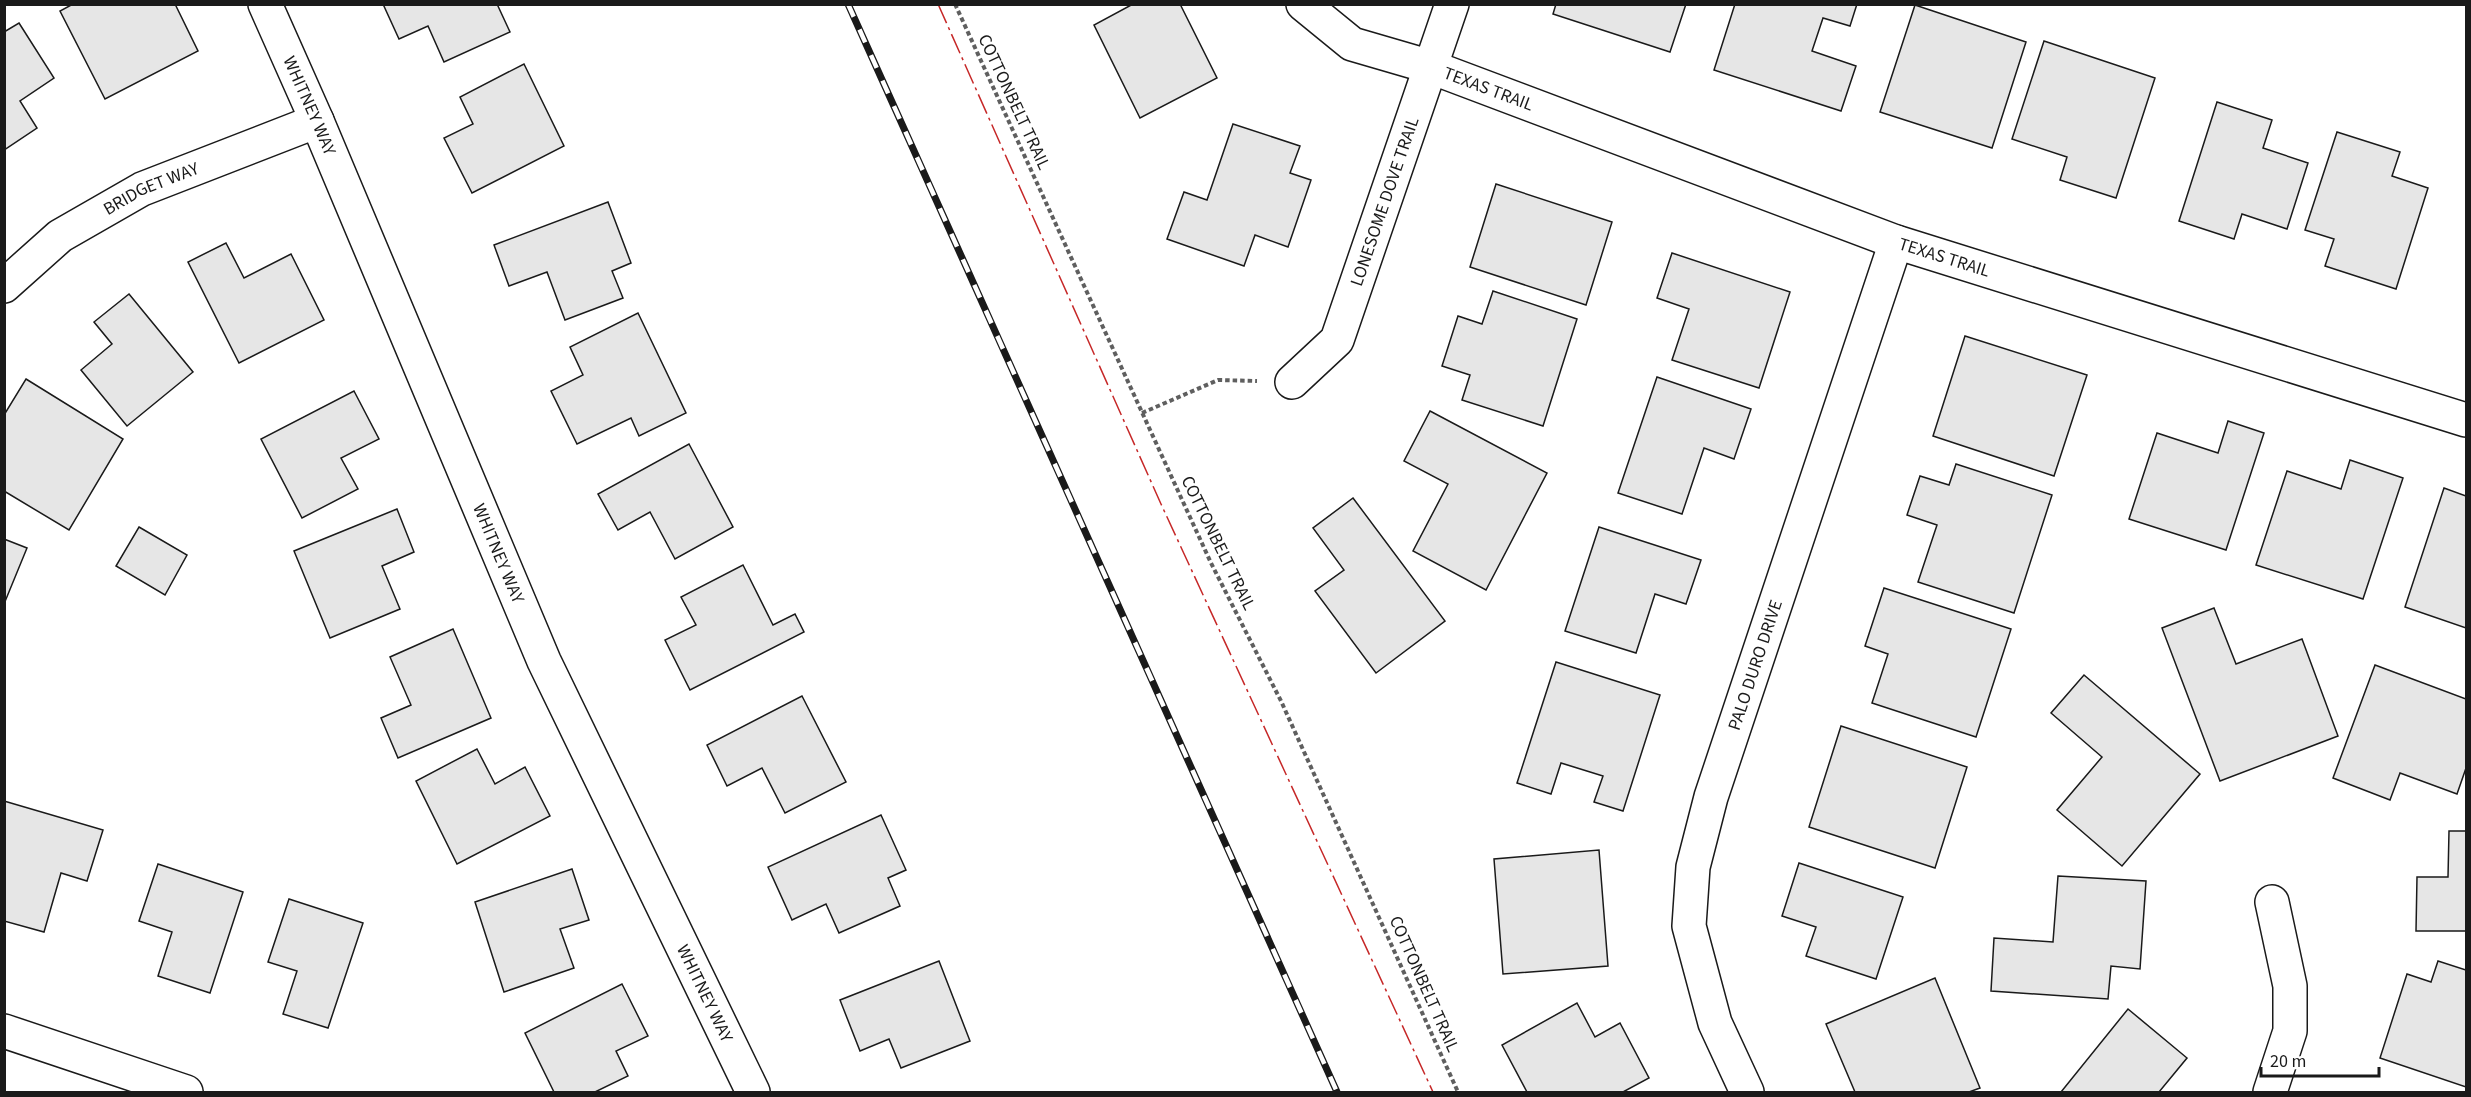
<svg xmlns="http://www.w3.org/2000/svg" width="2471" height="1097" font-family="'Source Sans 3',sans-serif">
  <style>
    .building { fill: #e6e6e6; stroke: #1a1a1a; stroke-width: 1.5 }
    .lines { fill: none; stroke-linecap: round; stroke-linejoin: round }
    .minor-casing { stroke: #1a1a1a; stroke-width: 36 }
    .path { stroke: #5f5f5f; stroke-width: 4; stroke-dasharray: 4.5 3; stroke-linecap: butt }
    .minor { stroke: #fff; stroke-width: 33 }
    .rail-casing { stroke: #1a1a1a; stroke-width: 7 }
    .rail { stroke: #fff; stroke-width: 4.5; stroke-dasharray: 14; stroke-linecap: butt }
    .power { stroke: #c62828; stroke-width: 1.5; stroke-dasharray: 21 4.5 3 4.5; stroke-linecap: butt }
    .labels { text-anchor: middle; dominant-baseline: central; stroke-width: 4.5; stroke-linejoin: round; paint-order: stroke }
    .street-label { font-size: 18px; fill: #1a1a1a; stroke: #fff }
  </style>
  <rect width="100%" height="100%" fill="#fff"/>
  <!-- building -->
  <g class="building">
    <polygon points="73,4 175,4 198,51 105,99 60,11"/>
    <polygon points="383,4 497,4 510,32 444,62 428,26 399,39"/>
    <polygon points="1133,4 1180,4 1217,78 1140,118 1094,25"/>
    <polygon points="1556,4 1686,4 1670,52 1553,14"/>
    <polygon points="1735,4 1857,4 1850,26 1823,18 1812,51 1856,66 1841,111 1714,70"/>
    <polygon points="1915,5 2026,42 1992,148 1880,112"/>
    <polygon points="19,23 54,78 20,101 37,128 4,150 4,32"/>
    <polygon points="2044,41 2155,78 2116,198 2060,180 2067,157 2012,139"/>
    <polygon points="524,64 564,146 472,193 444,138 473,124 460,97"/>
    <polygon points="2217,102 2272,120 2263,148 2308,163 2287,229 2242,214 2234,239 2179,221"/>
    <polygon points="1233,124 1300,146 1290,173 1311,180 1288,247 1255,235 1244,266 1167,239 1184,192 1207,200"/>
    <polygon points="2337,132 2400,152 2392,176 2428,188 2396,289 2325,266 2334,239 2305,230"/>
    <polygon points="1496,184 1612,222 1586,305 1470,267"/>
    <polygon points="608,202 631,263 612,271 623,298 565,320 547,272 509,286 494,245"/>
    <polygon points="226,243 244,278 291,254 324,320 239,363 188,262"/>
    <polygon points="1672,253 1790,292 1759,388 1672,360 1689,309 1657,298"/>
    <polygon points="1493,291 1577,319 1543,426 1462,400 1470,375 1442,366 1458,316 1482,324"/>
    <polygon points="129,294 193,372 127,426 81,370 112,344 94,322"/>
    <polygon points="638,313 686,413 639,436 631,418 577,444 551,391 583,375 570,347"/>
    <polygon points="1965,336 2087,375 2054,476 1933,436"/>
    <polygon points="1657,377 1751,409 1734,459 1704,448 1682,514 1618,493"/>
    <polygon points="26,379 123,439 69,530 4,491 4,415"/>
    <polygon points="354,391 379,439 341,458 358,489 302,518 261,439"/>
    <polygon points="1430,411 1547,473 1486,590 1413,551 1448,484 1404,461"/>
    <polygon points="2228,421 2264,433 2226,550 2129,519 2157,433 2218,453"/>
    <polygon points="689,444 733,527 675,559 650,512 618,530 598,494"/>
    <polygon points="2350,460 2403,478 2363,599 2256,565 2287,471 2341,489"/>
    <polygon points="1956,464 2052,495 2014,613 1918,582 1937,525 1907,515 1920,476 1949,485"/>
    <polygon points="2444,488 2466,496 2466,628 2405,607"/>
    <polygon points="1353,498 1445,621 1376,673 1315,591 1344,570 1313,528"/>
    <polygon points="397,509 414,552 382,566 400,609 330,638 294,551"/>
    <polygon points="139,527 187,555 165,595 116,566"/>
    <polygon points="1599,527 1701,560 1686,604 1655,594 1636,653 1565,631"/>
    <polygon points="4,539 27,548 4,604"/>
    <polygon points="743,565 773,625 795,614 804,632 690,690 665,640 696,625 681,597"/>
    <polygon points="1884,588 2011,629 1976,737 1872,703 1888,654 1865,646"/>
    <polygon points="2214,608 2236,664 2302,639 2338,736 2220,781 2162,628"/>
    <polygon points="453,629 491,718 398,758 381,718 411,705 390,657"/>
    <polygon points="1556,662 1660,695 1623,811 1594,802 1603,776 1561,763 1551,794 1517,783"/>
    <polygon points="2375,665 2466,699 2466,768 2457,794 2400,773 2390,800 2333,778"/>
    <polygon points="2084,675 2200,774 2122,866 2057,810 2102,757 2051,713"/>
    <polygon points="802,696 846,782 785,813 762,768 727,786 707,745"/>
    <polygon points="1841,726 1967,767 1935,868 1809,827"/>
    <polygon points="477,749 495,784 525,767 550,816 457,864 416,781"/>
    <polygon points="4,801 103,830 87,881 61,873 44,932 4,921"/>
    <polygon points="881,815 906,870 888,878 900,906 839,933 826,904 792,920 768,867"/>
    <polygon points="2449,831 2466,831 2466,931 2416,931 2417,877 2448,877"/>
    <polygon points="1599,850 1608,966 1503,974 1494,859"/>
    <polygon points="1799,863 1903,897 1876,979 1806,956 1816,927 1782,916"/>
    <polygon points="158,864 243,892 210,993 158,976 172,932 139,921"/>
    <polygon points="572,869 589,920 560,929 574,968 504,992 475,902"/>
    <polygon points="2058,876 2146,881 2140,969 2111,966 2108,999 1991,991 1994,938 2053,942"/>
    <polygon points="289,899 363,923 328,1028 283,1014 297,971 268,962"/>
    <polygon points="939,961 970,1041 901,1068 889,1039 860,1051 840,1000"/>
    <polygon points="2438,961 2466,970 2466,1087 2380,1058 2407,974 2431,982"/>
    <polygon points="1935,978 1980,1088 1969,1092 1855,1092 1826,1024"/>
    <polygon points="622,984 648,1036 616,1051 628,1076 595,1092 554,1092 525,1033"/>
    <polygon points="1577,1003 1595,1037 1620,1023 1649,1078 1623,1092 1527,1092 1502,1045"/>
    <polygon points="2128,1009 2187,1058 2159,1092 2061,1092"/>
  </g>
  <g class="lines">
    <!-- minor casing -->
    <g class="minor-casing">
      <g id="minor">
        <path id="s1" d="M265,4l52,117 227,540 209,431"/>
        <path id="s2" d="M1303,4l49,40 79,23 465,175 570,178"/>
        <path id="s3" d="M4,286l56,-50 82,-47 175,-68"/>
        <path id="s4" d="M1292,382l45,-42 115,-336"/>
        <polyline points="4,1031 186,1092"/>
        <path id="s5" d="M1747,1092l-32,-69 -26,-97 4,-59 18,-70 185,-555"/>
        <polyline points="2270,1092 2290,1031 2290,986 2272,902"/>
      </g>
    </g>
    <!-- path -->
    <g class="path">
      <polyline points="955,4 1211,563 1281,701 1458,1092"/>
      <polyline points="1142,413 1218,380 1257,381"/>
    </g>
    <!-- minor -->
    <use href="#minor" class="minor"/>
    <!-- rail casing -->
    <g class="rail-casing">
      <polyline id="rail" points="848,4 1337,1092"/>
    </g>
    <!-- rail -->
    <use href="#rail" class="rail"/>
    <!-- power -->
    <polyline class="power" points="938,4 1161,504 1433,1092"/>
  </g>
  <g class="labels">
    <!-- street labels -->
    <g class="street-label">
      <text stroke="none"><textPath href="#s2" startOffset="207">TEXAS TRAIL</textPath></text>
      <text transform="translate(1014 102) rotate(65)">COTTONBELT TRAIL</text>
      <text stroke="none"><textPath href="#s1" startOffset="111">WHITNEY WAY</textPath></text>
      <text stroke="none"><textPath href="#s3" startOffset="178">BRIDGET WAY</textPath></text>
      <text stroke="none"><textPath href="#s4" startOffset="208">LONESOME DOVE TRAIL</textPath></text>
      <text stroke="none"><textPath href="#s2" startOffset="693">TEXAS TRAIL</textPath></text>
      <text transform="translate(1218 543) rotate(64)">COTTONBELT TRAIL</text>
      <text stroke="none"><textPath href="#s1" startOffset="597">WHITNEY WAY</textPath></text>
      <text stroke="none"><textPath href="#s5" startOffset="447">PALO DURO DRIVE</textPath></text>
      <text transform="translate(1424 984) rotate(66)">COTTONBELT TRAIL</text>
      <text stroke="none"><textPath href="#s1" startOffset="1083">WHITNEY WAY</textPath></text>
    </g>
  </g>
  <!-- border -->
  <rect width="2471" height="1097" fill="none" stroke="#1a1a1a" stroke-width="12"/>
  <!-- scale -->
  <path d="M2261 1067v9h118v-9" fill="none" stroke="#1a1a1a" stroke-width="3"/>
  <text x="2270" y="1067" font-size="18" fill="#1a1a1a" stroke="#ffffff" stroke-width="4.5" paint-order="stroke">20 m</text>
</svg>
